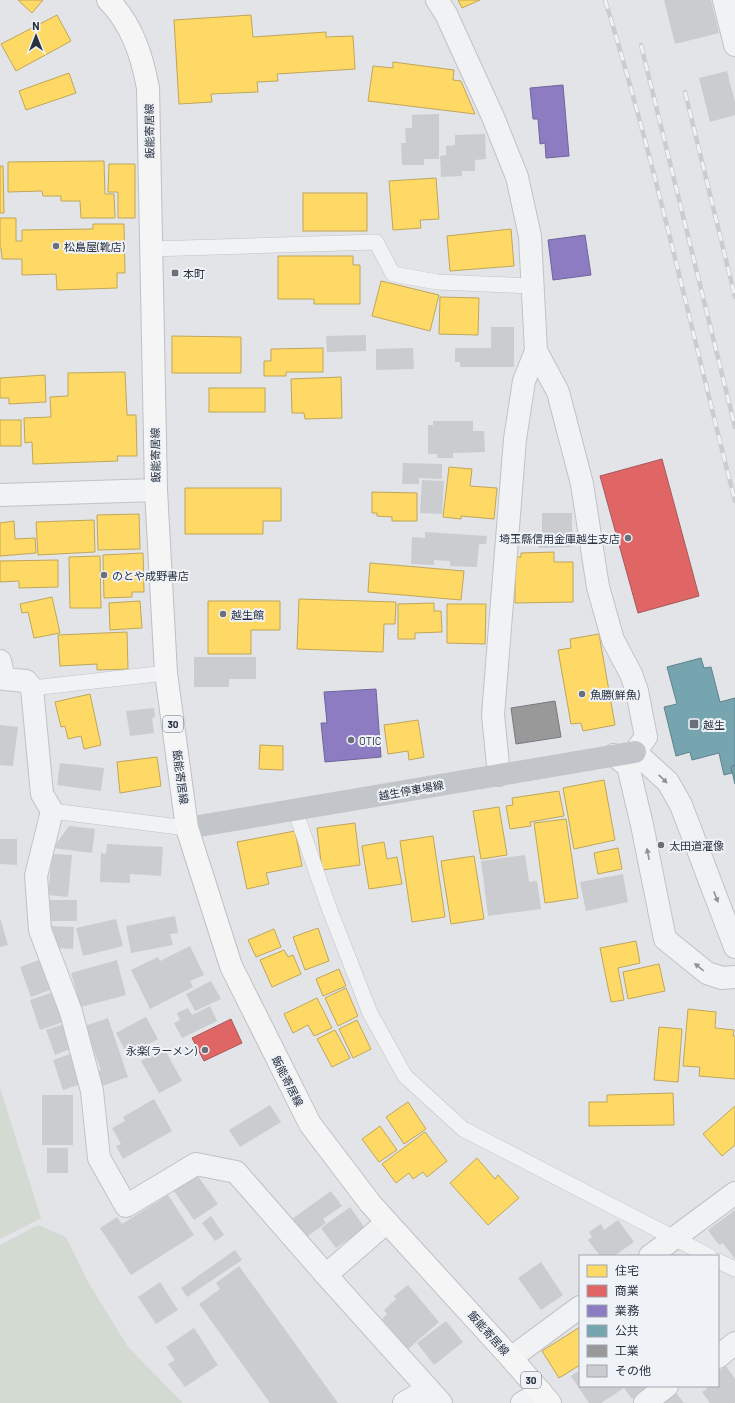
<svg xmlns="http://www.w3.org/2000/svg" width="735" height="1403" font-family="Barlow,'Noto Sans JP',sans-serif">
  <style>
    .green { fill: #d2dad2 }
    .homes { fill: #ffd966; stroke: #bfa65b }
    .shops { fill: #e06666; stroke: #a9565b }
    .offices { fill: #8e7cc3; stroke: #70659c }
    .public { fill: #76a5af; stroke: #5f828e }
    .industry { fill: #999; stroke: #777a7e }
    .building { fill: #cacccf }
    .lines { fill: none; stroke-linecap: round; stroke-linejoin: round }
    .service-casing { stroke: #c0c2c5; stroke-width: 16 }
    .minor-casing { stroke: #c0c2c5; stroke-width: 24 }
    .tertiary-casing { stroke: #c0c2c5; stroke-width: 24 }
    .primary-casing { stroke: #bec1c4; stroke-width: 24 }
    .service { stroke: #f1f2f3; stroke-width: 15 }
    .minor { stroke: #f1f2f3; stroke-width: 22 }
    .tertiary { stroke: #f1f2f3; stroke-width: 22 }
    .secondary { stroke: #c2c5c9; stroke-width: 22 }
    .primary { stroke: #f5f5f6; stroke-width: 22 }
    .rail-casing { stroke: #cacccf; stroke-width: 4.5 }
    .rail { stroke: #eff2f6; stroke-width: 3; stroke-dasharray: 9; stroke-linecap: butt }
    .oneway { fill: #8d919a }
    .poi-dot { fill: #6a6f7a; stroke: #eff2f6; stroke-width: 1.5 }
    .labels { text-anchor: middle; dominant-baseline: central; stroke-width: 4; stroke-linejoin: round; paint-order: stroke }
    .shield { fill: #eff2f6; stroke: #646a77; stroke-width: 1 }
    .shield-label { font-size: 10px; font-weight: bold; fill: #293040 }
    .street-label { font-size: 11px; fill: #293040; stroke: #eff2f6 }
    .poi-label { font-size: 11px; fill: #293040; stroke: #eff2f6; text-anchor: start }
  </style>
  <rect width="100%" height="100%" fill="#e2e4e7"/>
  <!-- green -->
  <g class="green">
    <polygon points="0,1088 41,1218 0,1239"/>
    <polygon points="38,1225 66,1237 88,1282 128,1347 183,1403 0,1403 0,1245"/>
  </g>
  <!-- homes -->
  <g class="homes">
    <polygon points="18,0 43,0 32,13"/>
    <polygon points="458,0 480,0 462,8"/>
    <polygon points="57,15 71,41 16,71 1,44"/>
    <polygon points="251,15 253,37 326,32 326,37 353,36 355,69 277,74 278,81 257,82 258,92 211,94 212,102 179,104 174,20"/>
    <polygon points="393,62 454,70 453,80 461,81 475,114 368,101 373,66 393,68"/>
    <polygon points="69,73 76,93 26,110 19,91"/>
    <polygon points="104,161 105,194 114,194 115,218 81,218 80,201 61,201 61,196 43,196 42,191 8,192 8,162"/>
    <polygon points="109,164 135,164 135,218 118,218 118,192 108,192"/>
    <polygon points="0,166 3,166 4,213 0,213"/>
    <polygon points="436,178 439,219 420,220 421,228 393,230 389,181"/>
    <rect x="303" y="193" width="64" height="38"/>
    <polygon points="0,218 16,218 16,241 22,241 22,230 93,229 93,224 124,224 125,273 117,273 117,288 57,290 56,274 22,275 22,259 2,259 1,248 0,248"/>
    <polygon points="511,229 514,266 450,271 447,236"/>
    <polygon points="278,256 353,256 353,265 360,265 360,304 314,304 314,299 278,299"/>
    <polygon points="381,281 439,295 430,331 372,316"/>
    <polygon points="440,297 479,298 478,335 439,334"/>
    <polygon points="172,336 241,337 241,373 172,373"/>
    <polygon points="323,348 323,372 286,372 286,376 264,376 264,361 271,361 271,349"/>
    <polygon points="125,372 127,415 136,415 137,456 117,456 118,461 33,464 32,442 25,443 24,418 51,417 50,397 68,396 68,373"/>
    <polygon points="45,375 46,402 9,404 9,398 0,398 0,378"/>
    <polygon points="341,377 342,418 305,419 304,413 292,413 291,379"/>
    <rect x="209" y="388" width="56" height="24"/>
    <rect x="0" y="420" width="21" height="26"/>
    <polygon points="449,467 472,469 470,486 497,488 494,519 461,516 461,519 443,517"/>
    <polygon points="185,488 281,488 281,521 263,521 263,534 185,534"/>
    <polygon points="372,492 417,493 417,521 392,521 392,517 377,516 377,513 372,513"/>
    <polygon points="139,514 140,549 98,550 97,515"/>
    <polygon points="94,520 95,552 38,555 36,522"/>
    <polygon points="14,521 15,539 35,538 36,553 0,556 0,523"/>
    <polygon points="554,552 554,562 573,562 573,602 515,603 515,557 521,557 521,553"/>
    <polygon points="143,553 144,592 132,592 132,597 104,598 103,555"/>
    <polygon points="100,556 101,608 70,608 69,557"/>
    <polygon points="58,560 58,587 19,588 19,581 0,582 0,561"/>
    <polygon points="370,563 464,571 461,600 368,592"/>
    <polygon points="52,597 60,633 34,638 28,612 22,613 20,604"/>
    <polygon points="299,599 396,602 395,624 384,624 383,652 297,649"/>
    <polygon points="140,601 142,628 110,630 109,603"/>
    <polygon points="208,601 280,601 280,630 251,630 251,654 208,654"/>
    <polygon points="434,603 434,611 441,611 442,632 415,633 415,639 398,639 398,604"/>
    <polygon points="447,604 486,604 485,644 447,643"/>
    <polygon points="127,632 128,669 97,670 97,664 60,666 58,635"/>
    <polygon points="599,634 615,725 583,731 581,723 571,724 558,650 571,648 570,639"/>
    <polygon points="90,694 101,745 84,749 81,736 68,739 65,726 61,727 55,702"/>
    <polygon points="418,720 424,757 409,760 408,751 388,754 384,725"/>
    <polygon points="260,745 283,746 283,770 259,769"/>
    <polygon points="157,757 161,786 120,793 117,762"/>
    <polygon points="604,780 615,840 574,849 563,788"/>
    <polygon points="559,791 564,816 530,822 531,826 510,829 506,806 513,805 512,798"/>
    <polygon points="499,807 507,855 481,859 473,811"/>
    <polygon points="566,819 578,898 545,903 534,823"/>
    <polygon points="355,823 360,865 322,870 317,828"/>
    <polygon points="295,831 302,866 266,873 269,884 247,889 237,842"/>
    <polygon points="433,836 445,917 412,922 400,841"/>
    <polygon points="384,842 387,859 397,857 402,884 369,889 362,846"/>
    <polygon points="618,848 622,869 598,874 594,853"/>
    <polygon points="474,856 484,919 451,924 441,861"/>
    <polygon points="318,928 329,961 305,970 293,937"/>
    <polygon points="274,929 281,947 256,957 248,940"/>
    <polygon points="636,941 640,963 618,968 624,1000 611,1002 600,948"/>
    <polygon points="284,950 288,957 293,955 301,974 272,987 260,960"/>
    <polygon points="659,964 665,991 628,999 623,972"/>
    <polygon points="339,969 346,986 323,996 316,979"/>
    <polygon points="346,988 358,1016 338,1026 325,998"/>
    <polygon points="317,998 332,1028 314,1036 308,1025 293,1033 284,1014"/>
    <polygon points="688,1009 716,1012 715,1028 734,1030 733,1036 735,1036 735,1079 699,1076 700,1067 683,1066"/>
    <polygon points="357,1020 371,1049 353,1058 339,1029"/>
    <polygon points="659,1027 682,1029 678,1082 654,1080"/>
    <polygon points="335,1030 350,1058 332,1067 317,1039"/>
    <polygon points="673,1093 674,1125 589,1126 589,1102 607,1102 607,1095"/>
    <polygon points="408,1102 426,1129 404,1144 386,1117"/>
    <polygon points="735,1106 735,1145 722,1156 703,1134"/>
    <polygon points="380,1126 397,1150 379,1162 362,1139"/>
    <polygon points="425,1132 447,1161 427,1177 423,1172 413,1179 409,1173 396,1183 382,1164"/>
    <polygon points="477,1158 495,1179 498,1175 519,1198 488,1225 450,1183"/>
    <polygon points="580,1327 580,1365 559,1378 542,1351"/>
  </g>
  <!-- shops -->
  <g class="shops">
    <polygon points="662,459 699,596 638,613 600,476"/>
    <polygon points="231,1019 242,1043 204,1061 192,1038"/>
  </g>
  <!-- offices -->
  <g class="offices">
    <polygon points="563,85 569,156 546,158 545,143 540,144 538,119 533,119 530,88"/>
    <polygon points="585,235 591,275 553,280 548,240"/>
    <polygon points="376,689 381,757 325,762 321,723 327,723 324,692"/>
  </g>
  <!-- public -->
  <g class="public">
    <polygon points="701,658 704,668 711,667 720,702 735,698 735,765 731,767 732,773 724,775 719,753 692,760 690,752 676,756 664,707 677,704 667,667"/>
    <polygon points="735,765 735,784 731,767"/>
  </g>
  <!-- industry -->
  <polygon class="industry" points="555,701 561,737 516,744 511,708"/>
  <!-- building -->
  <g class="building">
    <polygon points="664,0 711,0 719,33 675,44"/>
    <polygon points="727,71 735,102 735,115 710,122 699,78"/>
    <polygon points="439,114 439,159 424,159 424,165 402,165 401,143 406,143 405,128 412,128 412,115"/>
    <polygon points="485,134 486,159 475,160 475,171 462,171 462,176 441,177 440,156 446,155 446,146 455,145 455,135"/>
    <polygon points="491,327 514,327 514,367 460,367 460,362 455,362 455,348 491,348"/>
    <polygon points="366,335 366,351 327,352 326,336"/>
    <polygon points="413,348 414,369 376,370 376,349"/>
    <polygon points="433,421 473,421 473,431 484,431 485,452 453,453 453,458 437,458 437,454 428,454 428,425 433,425"/>
    <polygon points="403,463 442,464 442,479 419,478 419,484 402,484"/>
    <polygon points="422,480 444,481 442,514 420,513"/>
    <polygon points="542,513 572,513 572,547 539,548 539,535 542,535"/>
    <polygon points="425,532 487,536 486,544 479,544 477,567 450,566 450,561 434,560 434,565 411,564 412,537 425,538"/>
    <polygon points="194,657 256,657 256,679 229,679 229,687 194,687"/>
    <polygon points="154,708 155,717 152,718 154,733 130,736 126,711"/>
    <polygon points="0,725 18,727 13,766 0,765"/>
    <polygon points="60,763 104,768 101,791 57,785"/>
    <polygon points="69,826 95,829 92,853 53,848"/>
    <polygon points="0,839 17,839 17,865 0,864"/>
    <polygon points="107,844 163,847 161,876 130,874 130,883 100,882 101,853 106,854"/>
    <polygon points="52,854 72,855 68,897 48,895"/>
    <polygon points="525,855 529,882 537,881 541,909 488,916 481,861"/>
    <polygon points="623,874 628,902 586,911 580,882"/>
    <rect x="47" y="900" width="30" height="21"/>
    <polygon points="175,916 178,933 170,934 173,945 131,953 126,926"/>
    <polygon points="0,918 8,945 0,947"/>
    <polygon points="116,919 123,946 83,956 76,928"/>
    <polygon points="51,926 74,927 73,949 54,948 51,940"/>
    <polygon points="190,946 204,975 190,981 193,987 150,1009 131,970 158,957 160,961"/>
    <polygon points="42,959 53,989 31,997 20,967"/>
    <polygon points="117,960 126,995 81,1007 71,973"/>
    <polygon points="211,981 221,999 195,1011 186,994"/>
    <polygon points="56,991 66,1021 40,1030 30,1000"/>
    <polygon points="210,1006 217,1021 182,1038 174,1023 180,1020 177,1013 188,1008 192,1015"/>
    <polygon points="146,1017 158,1039 128,1056 116,1033"/>
    <polygon points="108,1018 128,1077 99,1087 94,1072 101,1070 85,1026"/>
    <polygon points="67,1023 75,1047 55,1055 46,1030"/>
    <polygon points="164,1048 182,1081 159,1093 141,1061"/>
    <polygon points="76,1052 87,1082 63,1090 53,1060"/>
    <rect x="42" y="1095" width="31" height="50"/>
    <polygon points="154,1099 172,1131 123,1159 116,1146 121,1144 112,1128 125,1121 123,1117"/>
    <polygon points="270,1105 281,1122 240,1147 229,1130"/>
    <rect x="47" y="1148" width="21" height="25"/>
    <polygon points="197,1175 218,1204 194,1220 174,1191"/>
    <polygon points="331,1191 342,1206 323,1219 326,1223 305,1238 292,1219"/>
    <polygon points="168,1195 194,1235 131,1275 100,1228 117,1217 122,1224"/>
    <polygon points="350,1207 365,1228 336,1248 321,1228"/>
    <polygon points="735,1210 735,1259 723,1243 719,1245 708,1230"/>
    <polygon points="211,1216 224,1235 215,1241 202,1223"/>
    <polygon points="618,1220 634,1242 614,1256 600,1256 588,1240 592,1237 589,1232 601,1224 604,1230"/>
    <polygon points="235,1250 242,1260 187,1297 181,1288"/>
    <polygon points="541,1262 563,1295 541,1310 518,1278"/>
    <polygon points="239,1266 338,1403 270,1403 199,1304 220,1289 216,1283"/>
    <polygon points="160,1282 178,1310 156,1324 138,1297"/>
    <polygon points="408,1285 439,1322 408,1349 382,1319 387,1314 384,1310 396,1299 394,1296"/>
    <polygon points="446,1321 463,1342 434,1365 417,1343"/>
    <polygon points="194,1328 218,1365 185,1387 168,1364 175,1360 166,1347"/>
    <polygon points="726,1366 735,1379 735,1403 710,1403 702,1392 707,1389 705,1386 718,1386 718,1371"/>
    <polygon points="580,1370 580,1386 652,1386 632,1399 624,1388 601,1403 589,1403 571,1376"/>
    <polygon points="674,1390 684,1403 658,1403"/>
  </g>
  <g class="lines">
    <!-- service casing -->
    <g class="service-casing">
      <g id="service">
        <polyline points="151,249 376,242 393,274 437,282 532,286"/>
        <polyline points="32,688 166,673"/>
        <polyline points="295,810 329,908 370,1013 405,1076 463,1129 709,1256"/>
        <polyline points="52,811 187,828"/>
        <polyline points="718,1261 735,1269"/>
      </g>
    </g>
    <!-- minor casing -->
    <g class="minor-casing">
      <g id="minor">
        <polyline points="437,0 446,14 493,117 517,177 530,236 536,351 558,392 582,484 598,587 613,640 631,674 637,691 646,737 635,752 668,782 681,805 735,947"/>
        <polyline points="724,0 735,45"/>
        <polyline points="0,661 4,679 26,681 32,688 42,794 52,811 36,876 40,930 71,1012 92,1091 99,1158 126,1206 196,1164 236,1172 326,1275 441,1403"/>
        <polyline points="614,755 628,766 642,825 665,939 707,973 722,978 735,977"/>
        <polyline points="499,775 493,715 515,439 524,381 536,351"/>
        <polyline points="326,1275 387,1222"/>
        <polyline points="718,1357 735,1343"/>
        <polyline points="404,1403 428,1389"/>
        <polyline points="522,1403 541,1392"/>
        <polyline points="645,1403 667,1386"/>
      </g>
    </g>
    <!-- tertiary casing -->
    <g class="tertiary-casing">
      <g id="tertiary">
        <polyline points="0,495 156,490"/>
        <polyline points="650,1256 735,1193"/>
        <polyline points="511,1358 580,1307"/>
      </g>
    </g>
    <!-- primary casing -->
    <g class="primary-casing">
      <path id="primary" d="M108,0c24,24 34,56 40,88l8,402 10,183 21,155 44,138 79,158 60,79 17,19 124,136 39,45"/>
    </g>
    <!-- service -->
    <use href="#service" class="service"/>
    <!-- minor -->
    <use href="#minor" class="minor"/>
    <!-- tertiary -->
    <use href="#tertiary" class="tertiary"/>
    <!-- secondary -->
    <polyline class="secondary" points="187,828 635,752"/>
    <!-- primary -->
    <use href="#primary" class="primary"/>
    <!-- rail casing -->
    <g class="rail-casing">
      <g id="rail">
        <path d="M605,0c51,165 87,334 130,501"/>
        <polyline points="641,45 735,427"/>
        <polyline points="685,92 735,297"/>
      </g>
    </g>
    <!-- rail -->
    <use href="#rail" class="rail"/>
  </g>
  <!-- one-way arrows -->
  <defs><path id="oneway-solid" d="M-6-.8H1V-3.2L6.5 0L1 3.2V.8H-6Z"/></defs>
  <g class="oneway">
    <use href="#oneway-solid" transform="translate(663 779) rotate(44)"/>
    <use href="#oneway-solid" transform="translate(648 854) rotate(-101)"/>
    <use href="#oneway-solid" transform="translate(716 897) rotate(69)"/>
    <use href="#oneway-solid" transform="translate(699 967) rotate(-141)"/>
  </g>
  <!-- markers -->
  <g class="poi-dot">
    <circle cx="56" cy="246" r="4"/>
    <rect x="171" y="269" width="8" height="8" rx="2"/>
    <circle cx="628" cy="538" r="4"/>
    <circle cx="104" cy="575" r="4"/>
    <circle cx="223" cy="614" r="4"/>
    <circle cx="582" cy="694" r="4"/>
    <rect x="689" y="719" width="10" height="10" rx="2"/>
    <circle cx="351" cy="740" r="4"/>
    <circle cx="661" cy="845" r="4"/>
    <circle cx="205" cy="1050" r="4"/>
  </g>
  <g class="labels">
    <!-- shield labels -->
    <g class="shield">
      <rect x="163" y="716" width="20" height="16" rx="3"/>
      <rect x="521" y="1372" width="20" height="16" rx="3"/>
    </g>
    <g class="shield-label">
      <text x="173" y="724">30</text>
      <text x="531" y="1380">30</text>
    </g>
    <!-- street labels -->
    <g class="street-label">
      <text transform="translate(149 131) rotate(-91)">飯能寄居線</text>
      <text transform="translate(155 455) rotate(-91)">飯能寄居線</text>
      <text transform="translate(181 777) rotate(82)">飯能寄居線</text>
      <text transform="translate(411 790) rotate(-10)">越生停車場線</text>
      <text transform="translate(288 1081) rotate(63)">飯能寄居線</text>
      <text transform="translate(489 1333) rotate(48)">飯能寄居線</text>
    </g>
    <!-- poi labels -->
    <g class="poi-label">
      <text x="64" y="246">松島屋(靴店)</text>
      <text x="183" y="273">本町</text>
      <text x="620" y="538" text-anchor="end">埼玉縣信用金庫越生支店</text>
      <text x="112" y="575">のとや成野書店</text>
      <text x="231" y="614">越生館</text>
      <text x="590" y="694">魚勝(鮮魚)</text>
      <text x="703" y="724">越生</text>
      <text x="359" y="740">OTIC</text>
      <text x="669" y="845">太田道灌像</text>
      <text x="197" y="1050" text-anchor="end">永楽(ラーメン)</text>
    </g>
  </g>
  <!-- legend -->
  <rect x="579" y="1255" width="140" height="132" fill="#eff2f6" stroke="#a0a4ad"/>
  <rect x="587" y="1265" width="20" height="12" fill="#ffd966" stroke="#a0a4ad"/>
  <text x="615" y="1275" font-size="12" fill="#293040">住宅</text>
  <rect x="587" y="1285" width="20" height="12" fill="#e06666" stroke="#a0a4ad"/>
  <text x="615" y="1295" font-size="12" fill="#293040">商業</text>
  <rect x="587" y="1305" width="20" height="12" fill="#8e7cc3" stroke="#a0a4ad"/>
  <text x="615" y="1315" font-size="12" fill="#293040">業務</text>
  <rect x="587" y="1325" width="20" height="12" fill="#76a5af" stroke="#a0a4ad"/>
  <text x="615" y="1335" font-size="12" fill="#293040">公共</text>
  <rect x="587" y="1345" width="20" height="12" fill="#999999" stroke="#a0a4ad"/>
  <text x="615" y="1355" font-size="12" fill="#293040">工業</text>
  <rect x="587" y="1365" width="20" height="12" fill="#cacccf" stroke="#a0a4ad"/>
  <text x="615" y="1375" font-size="12" fill="#293040">その他</text>
  <!-- north arrow -->
  <g transform="translate(36 36)" stroke="#eff2f6" stroke-width="3" paint-order="stroke">
  <path d="M0-3L7 15L0 10L-7 15Z" fill="#293040"/>
  <text y="-6" font-size="11" font-weight="bold" text-anchor="middle" fill="#293040">N</text>
  </g>
</svg>
